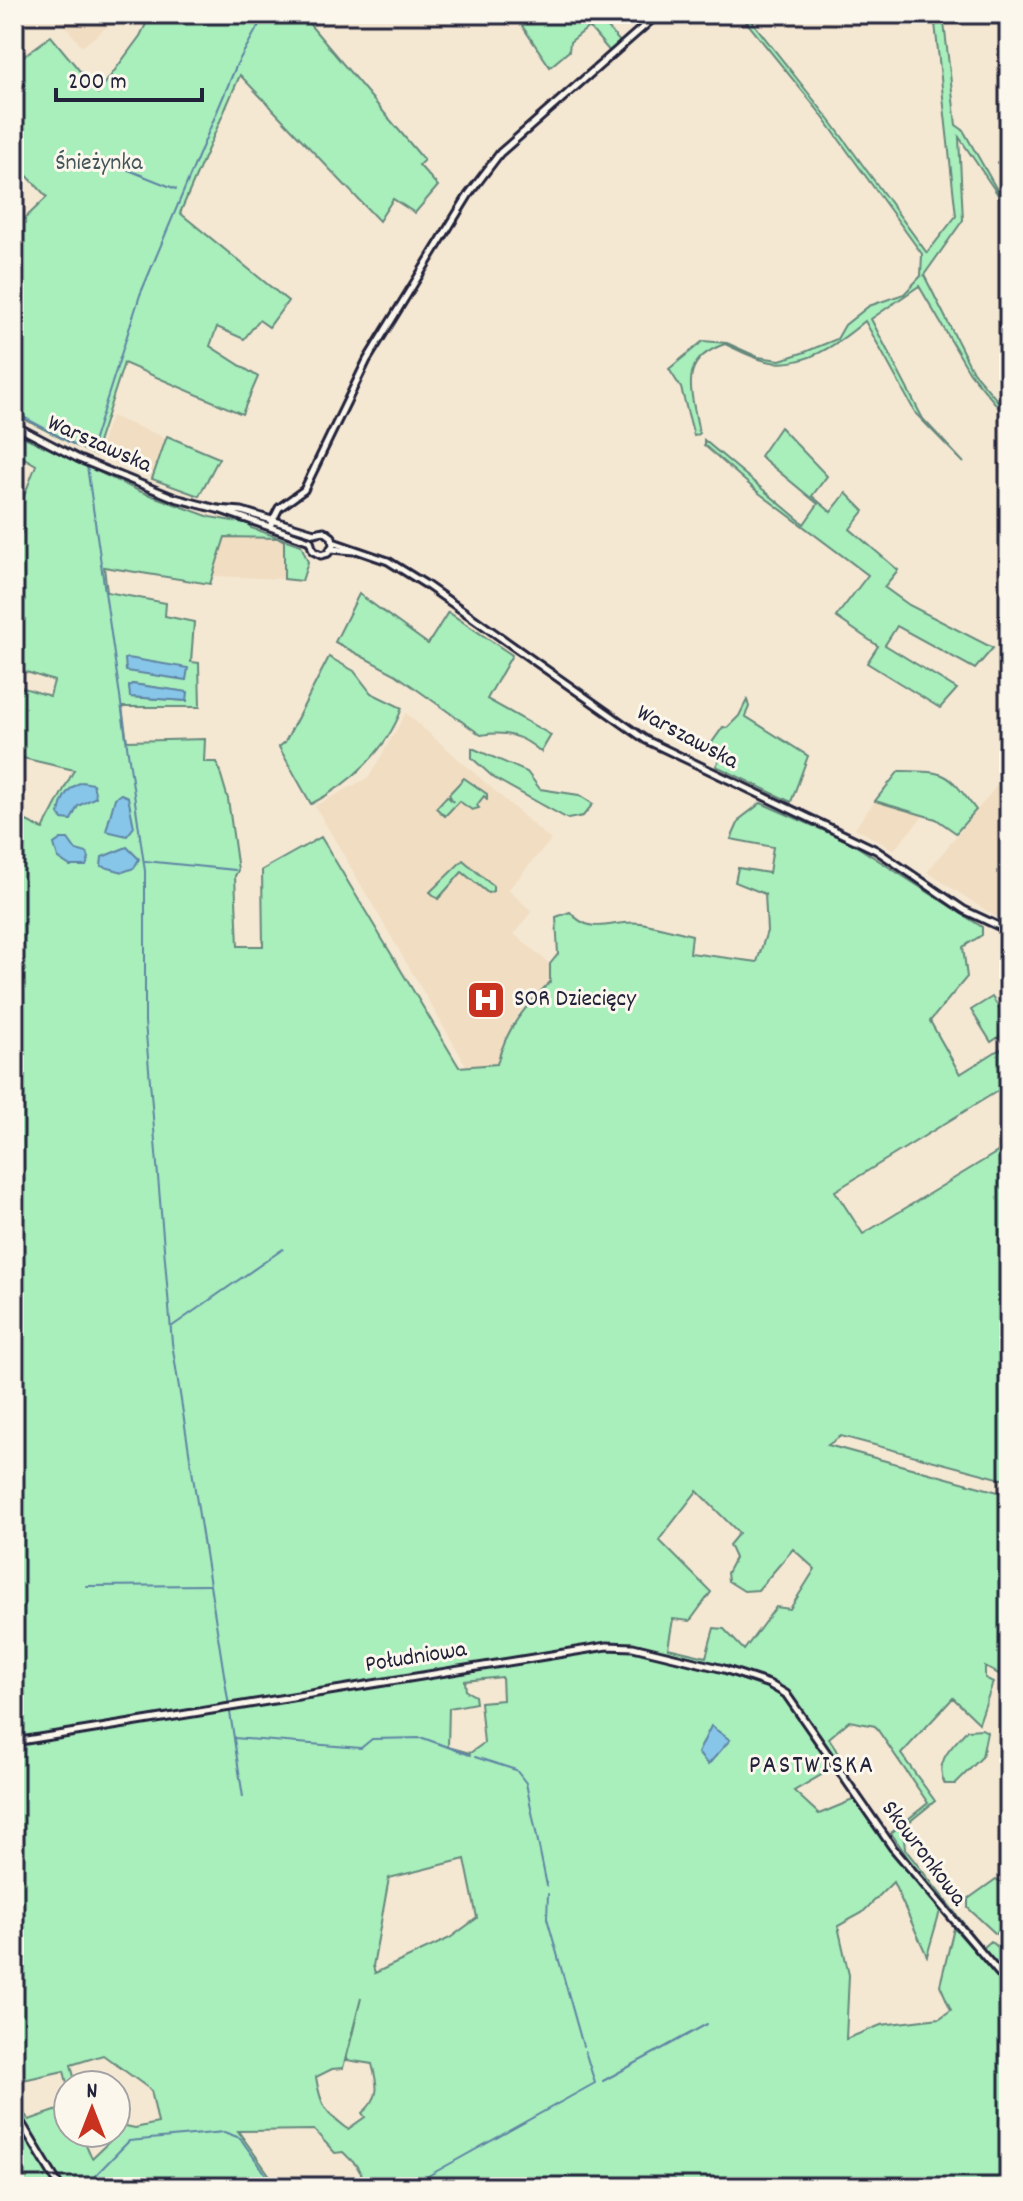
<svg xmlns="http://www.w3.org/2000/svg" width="1023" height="2201" font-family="Dekko,sans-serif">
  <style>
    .built { fill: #f1ddc2 }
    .green { fill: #a8efbc; stroke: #65887c; stroke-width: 2; fill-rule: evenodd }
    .water { fill: #87c6e8; stroke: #5f84a3; stroke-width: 2 }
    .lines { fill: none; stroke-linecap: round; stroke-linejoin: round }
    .stream { stroke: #5f84a3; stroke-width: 2 }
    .secondary-casing { stroke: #22223b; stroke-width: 11 }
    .secondary { stroke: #fbf7ec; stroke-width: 5 }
    .labels { text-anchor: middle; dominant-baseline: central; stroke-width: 6; stroke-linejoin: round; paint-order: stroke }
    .park-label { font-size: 24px; fill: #44555b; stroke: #fbf7ec }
    .street-label { font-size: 24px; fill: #22223b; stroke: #fbf7ec }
    .poi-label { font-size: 24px; fill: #22223b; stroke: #fbf7ec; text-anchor: start }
    .neighbourhood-label { font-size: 26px; letter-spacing: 2px; fill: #22223b; stroke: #fbf7ec }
  </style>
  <rect width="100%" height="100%" fill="#f5e8d3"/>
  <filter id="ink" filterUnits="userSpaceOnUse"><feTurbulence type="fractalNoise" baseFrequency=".0125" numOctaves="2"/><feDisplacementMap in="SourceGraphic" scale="16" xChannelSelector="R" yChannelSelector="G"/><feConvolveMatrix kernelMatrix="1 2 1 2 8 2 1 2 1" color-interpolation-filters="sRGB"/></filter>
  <g filter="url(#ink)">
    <!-- built -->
    <g class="built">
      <polygon points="56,14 123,14 82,47"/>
      <polygon points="111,416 166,438 152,478 97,456"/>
      <polygon points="225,536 284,540 284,579 212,576"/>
      <polygon points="406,713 551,840 508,890 532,911 514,934 550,964 550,982 518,1014 502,1044 497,1064 467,1067 315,806 369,777"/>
      <polygon points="999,783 1009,792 1009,901 996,917 927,872"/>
      <polygon points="875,801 924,815 894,850 855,828"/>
    </g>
    <!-- green -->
    <g class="green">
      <polygon points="151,14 301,14 424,160 419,165 438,186 415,213 393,199 379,221 240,75 180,213 288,301 269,327 259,320 244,339 217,327 210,346 258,377 242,414 124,363 94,455 14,414 14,225 16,227 47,197 20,168 23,164 14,156 14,63 51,36 98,93 140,36"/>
      <polygon points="514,14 596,14 621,43 611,53 589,27 570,42 569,51 550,67"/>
      <path d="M740,14h6l86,109 95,130 29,-37 -22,-202h9l13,111 7,5 46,81 -50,-74 4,83 -39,55 49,97 36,42v6l-39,-47 -51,-87 -48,33 52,100 41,44 -48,-49 -51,-93c-26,22 -62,49 -99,40 -14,-3 -28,-11 -41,-17 -50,17 -32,49 -26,90l-5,2 -13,-48 -12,-19 34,-28 24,2 31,14 22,3 25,-8 32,-13 8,-14 24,-19 35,-12 17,-18 1,-22 -105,-145z"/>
      <polygon points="780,427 827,476 812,496 831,512 846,493 864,511 850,529 898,570 884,587 909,605 993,648 975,669 897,626 885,645 957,689 940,708 867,663 878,646 836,617 868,575 759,493 704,445 704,440 804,524 818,504 760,456"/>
      <path d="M14,432l125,59 71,26 40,7 1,4 50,17 7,17 -6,19 -18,-2v-38l-5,-3 -54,-1 -15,47 -106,-17 3,25 59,11 -1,13 29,6 -3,40 8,1 1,44h-78l5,34 78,-2 -1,23h13l11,37 10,71 -3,6 3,70h25l-1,-76 59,-33 138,230 38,-3c9,-36 28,-57 53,-82v-18l8,-10 -2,-37 14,-5c22,26 43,7 71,11 17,3 34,8 51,12l-2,18 67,9 10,-31 -2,-37 -30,-12 3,-14 31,5 4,-26 -42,-8 9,-20 21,-16 89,39 132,85v8l-19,12 4,30 -37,44 30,53 40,-25 9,13v22l-174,107 28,43 146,-89v336l-168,-45 -13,9 181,50v168l-4,14 -20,-10v11l8,4 -14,41 -26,-25 -52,56 34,47 -32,26 2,22 78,99 8,-7 18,16v26l-86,-103 -32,-47 37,-30 -53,-77 -26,-5 -20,17 11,19 -2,8 -44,26 25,23 41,-17 80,114 -13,45 -34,-74 -31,31 -24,13 11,49 -3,64 35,-14 59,-7 11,-8 -11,-25 14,-57 55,61v198h-640l-13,-22 -13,-13 -8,1 -21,-23 -76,1 40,56h-264v-87l15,20 35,-12 4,-17v42h13l11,25 22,-21 2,-13 19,4 23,-5 -7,-33 -48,-35 -32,10 5,20 -8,2 -4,-16 -50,11v-1258l2,-8 27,13 31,-59 -60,-14v-71l36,11 4,-15 -40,-13v-56l8,-25 -8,-4v-30l8,-21 -8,-4v-6l22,-57 -22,-13zM132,684l55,8v9l-56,-4 -2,-11zM697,1491l42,42 -10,12 6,13 -8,15 1,8 16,10 14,-1 35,-41 22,20 -25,40 -14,-2 -32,43 -20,-21 -10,-1 -8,29 -38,-9 5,-29 17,2 21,-29 -52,-52zM502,1677l1,23 -23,2 4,41 -14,10 -22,-6 1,-39 27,-5 -1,-7 -9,-5 -1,-10zM465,1859l12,59 -27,20 -75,35 -2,-7 16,-88zM361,1998l-15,62 26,4c6,22 9,33 -10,49l3,4 -17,12c-23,-18 -27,-21 -32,-52l16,-8 11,-1z"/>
      <polygon points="167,436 219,458 199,496 152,479"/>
      <path d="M359,594l69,50 20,-32 64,43 -25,44 64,36 -10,17c-19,-17 -35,-21 -60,-17l-86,-61 -60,-32z"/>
      <path d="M329,657l25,14 17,22 31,15c-15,42 -52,76 -91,96l-32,-57 6,-5z"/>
      <polygon points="747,700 749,707 745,716 808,756 791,802 716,766 720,758 706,751 723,727 727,728 739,716"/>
      <polygon points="472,748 527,772 540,789 579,795 593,804 583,816 568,819 494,778 472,758"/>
      <path d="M899,771c50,1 47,0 77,39l-20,23 -20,-14 -61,-18z"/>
      <polygon points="464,778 487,794 487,799 484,796 477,805 479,808 472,810 459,801 445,816 436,808 447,796 453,802 449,794"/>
      <polygon points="463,860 493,886 493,891 488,893 462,872 438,899 430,892"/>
      <polygon points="992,997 1009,1024 1009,1030 991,1042 971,1010"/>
      <path d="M982,1729l5,3 -5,25 -27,27h-10c-12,-23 8,-38 22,-54z"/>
      <polygon points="996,1879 1009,1888 1009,1920 996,1934 968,1908 968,1899"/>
    </g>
    <!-- water -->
    <g class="water">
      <polygon points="128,658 188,668 186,680 126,671 125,659"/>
      <polygon points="132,684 188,692 187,701 130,697 129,686"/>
      <path d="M82,782l11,2 3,13 -18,9 -7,14 -9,-1 -3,-5c2,-15 9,-27 23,-32z"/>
      <polygon points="121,794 128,797 134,827 127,836 106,831 115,798"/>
      <polygon points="61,839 68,839 76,850 87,853 89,858 86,866 70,866 58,858 54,844"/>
      <polygon points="127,847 139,859 134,868 123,872 101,866 102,857"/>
      <polygon points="711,1726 730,1740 708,1765 698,1753"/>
    </g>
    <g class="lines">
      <!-- stream -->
      <g class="stream">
        <polyline points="113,160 116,165 176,189"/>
        <polyline points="14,412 81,448"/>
        <polyline points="90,452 140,295 237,64 265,14"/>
        <polyline points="87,466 145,871 145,1022 172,1343 234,1738 361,1748 372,1739 423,1738 470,1755"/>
        <polyline points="145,861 235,870"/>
        <polyline points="171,1327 283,1249"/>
        <polyline points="87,1586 210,1585"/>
        <polyline points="234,1739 243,1797"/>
        <polyline points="475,1757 516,1770 526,1783 547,1886"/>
        <polyline points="548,1894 547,1918 583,2046"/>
        <polyline points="603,2081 707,2024"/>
        <polyline points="428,2176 595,2083 585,2051"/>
        <polyline points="84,2187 129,2141 224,2132 240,2138 275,2187"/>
        <polyline points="407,2187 412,2184"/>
      </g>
      <!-- secondary casing -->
      <g class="secondary-casing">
        <g id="secondary">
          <polyline points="14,425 79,459 175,498 217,509 242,511 314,533 324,531 332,537 333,545 328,553 321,555 313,551 310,541"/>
          <polyline points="218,509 310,541"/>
          <polyline points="270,526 279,508 304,490 367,360 469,194 500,153 658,14"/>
          <polyline points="333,542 388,561 425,584 646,740 876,850 964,910 1009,931"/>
          <polyline points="331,549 354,551"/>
          <polyline points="14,1742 607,1646 633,1647 724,1669 769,1684 786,1694 893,1848 1009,1985"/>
          <polyline points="14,2111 60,2187"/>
        </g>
      </g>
      <!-- secondary -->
      <use href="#secondary" class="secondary"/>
    </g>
  </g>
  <!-- icons -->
  <defs>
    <g id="hospital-square" transform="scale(2)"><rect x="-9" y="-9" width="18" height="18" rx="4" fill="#c8321e" stroke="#fbf7ec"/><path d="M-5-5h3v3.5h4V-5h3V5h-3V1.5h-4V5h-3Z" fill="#fff"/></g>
  </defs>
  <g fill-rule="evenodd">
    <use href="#hospital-square" x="486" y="1000"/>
  </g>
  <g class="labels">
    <!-- park labels -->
    <g class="park-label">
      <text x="99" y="164">Śnieżynka</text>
    </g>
    <!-- street labels -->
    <g class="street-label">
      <text transform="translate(99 445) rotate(24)">Warszawska</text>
      <text transform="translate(687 738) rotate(28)">Warszawska</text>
      <text transform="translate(416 1658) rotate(-9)">Południowa</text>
      <text transform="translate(923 1854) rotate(53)">Skowronkowa</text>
    </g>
    <!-- poi labels -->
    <g class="poi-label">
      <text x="514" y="1000">SOR Dziecięcy</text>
    </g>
    <!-- neighbourhood labels -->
    <g class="neighbourhood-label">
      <text x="812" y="1766">PASTWISKA</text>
    </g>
  </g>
  <!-- margin -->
  <rect width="1023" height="2201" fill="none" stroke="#fbf7ec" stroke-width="48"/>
  <rect x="24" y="24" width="975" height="2153" fill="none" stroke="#22223b" stroke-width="3" filter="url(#ink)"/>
  <!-- north arrow -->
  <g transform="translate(92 2109)"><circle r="38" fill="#fbf7ec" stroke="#a4a2a5" stroke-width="2"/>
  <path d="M0-6L14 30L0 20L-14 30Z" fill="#c8321e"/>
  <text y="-12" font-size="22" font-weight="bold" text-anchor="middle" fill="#22223b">N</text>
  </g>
  <!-- scale -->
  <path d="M56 88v12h146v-12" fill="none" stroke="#22223b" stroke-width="4"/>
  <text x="68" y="88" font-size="24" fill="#22223b" stroke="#fbf7ec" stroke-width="6" paint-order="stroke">200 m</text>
</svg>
